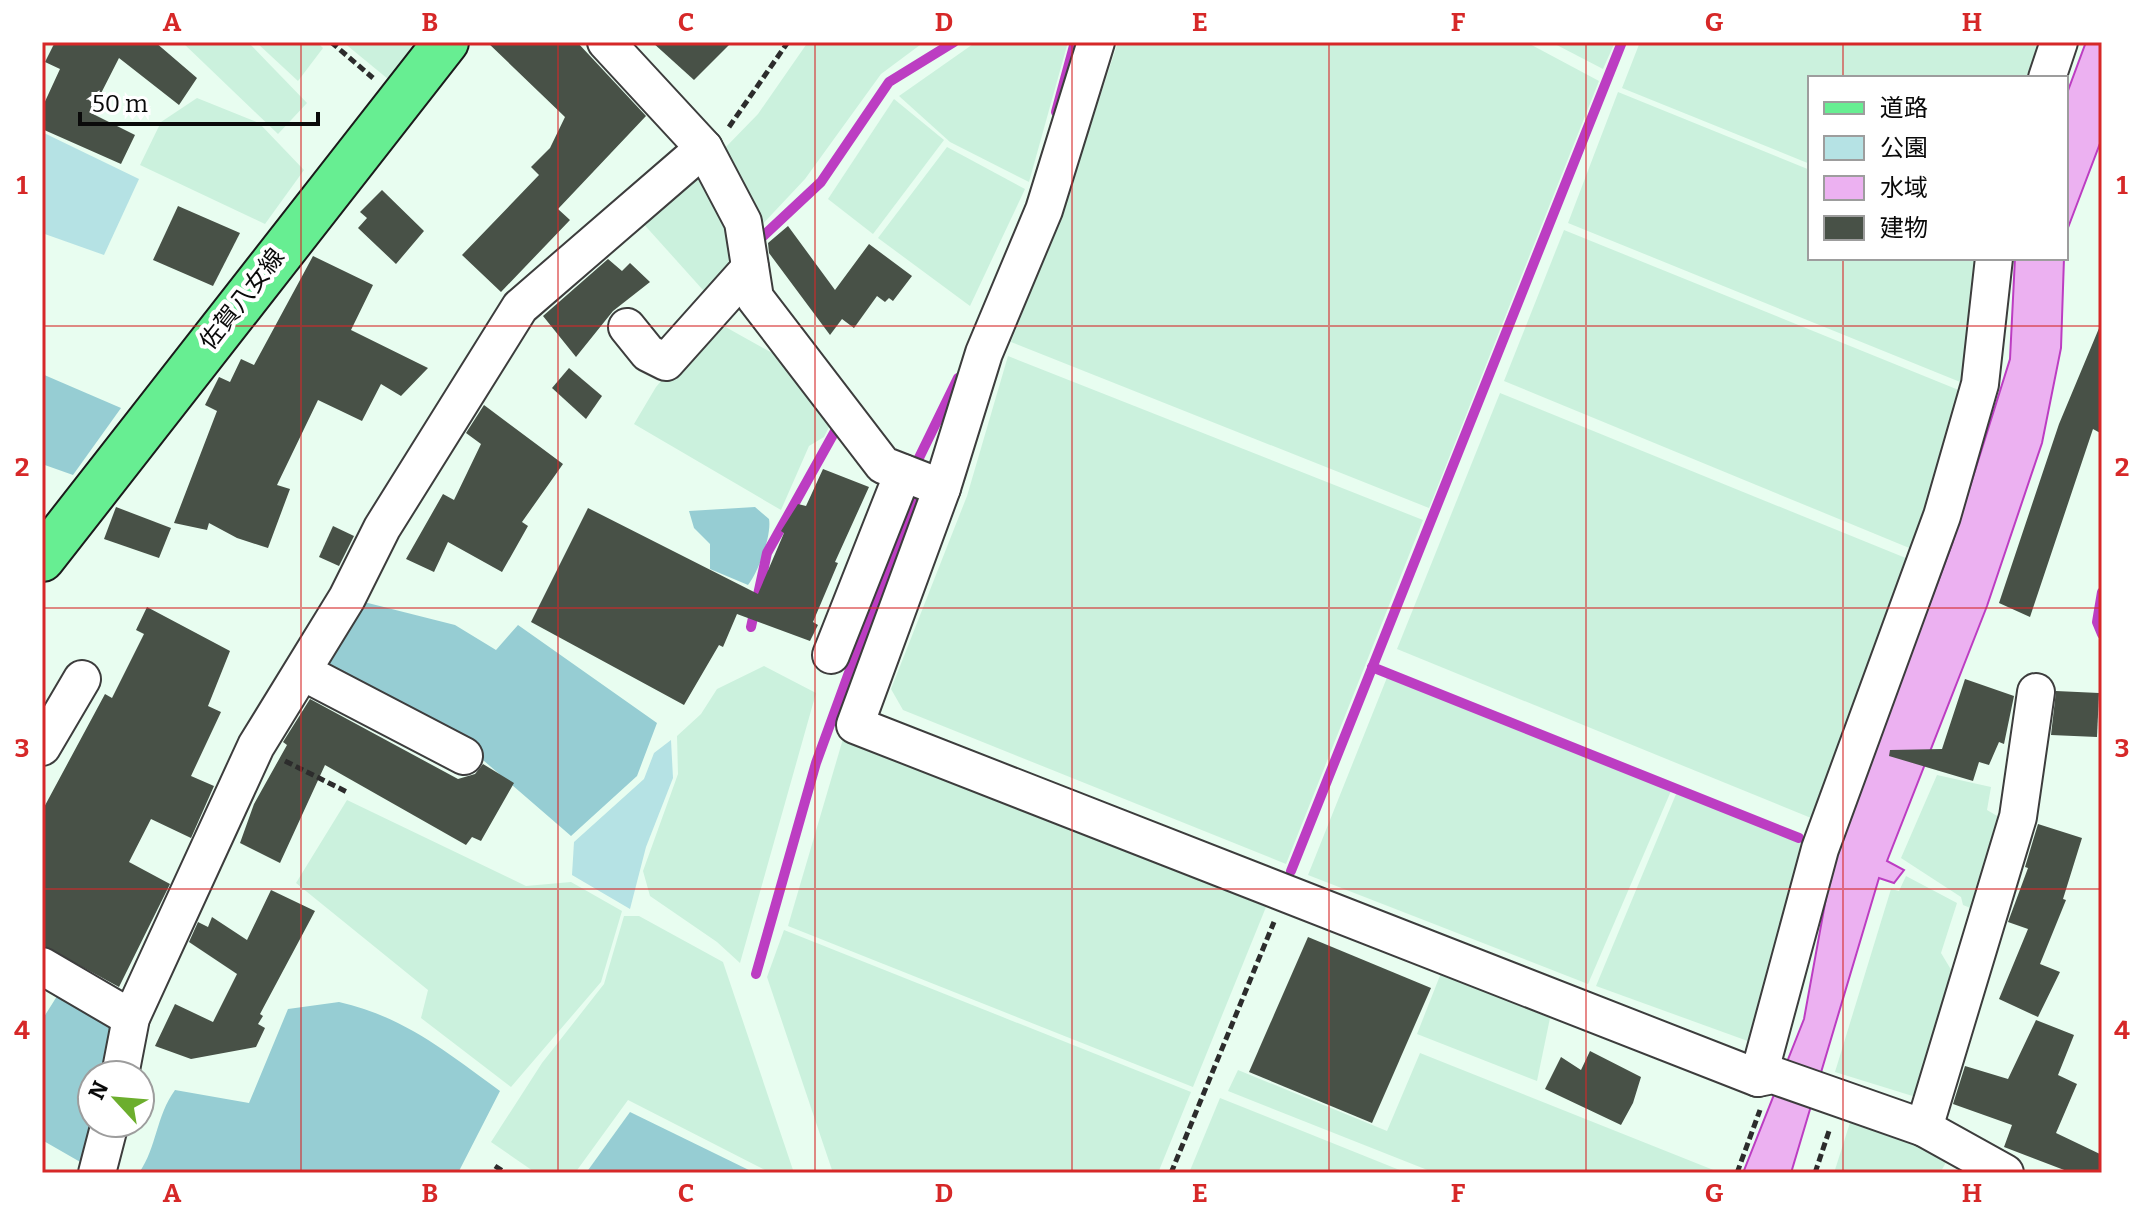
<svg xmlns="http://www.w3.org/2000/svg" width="2144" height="1215" font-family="Bitter,'Noto Sans JP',serif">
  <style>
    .farmland { fill: #cbf1dd }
    .green { fill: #b5e2e4 }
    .forest { fill: #96cdd3 }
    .water { fill: #ecb1f1; stroke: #bc3dc2; stroke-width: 2 }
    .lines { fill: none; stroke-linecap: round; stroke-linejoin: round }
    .stream { stroke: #bc3dc2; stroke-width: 10 }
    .building { fill: #485147 }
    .street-casing { stroke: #3d3d3d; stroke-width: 40 }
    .primary-casing { stroke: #1b1b1b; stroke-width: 48 }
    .path { stroke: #2c2c2c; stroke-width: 5; stroke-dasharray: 8 4; stroke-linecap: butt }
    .street { stroke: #fff; stroke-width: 36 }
    .primary { stroke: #67ee92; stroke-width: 44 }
    .grid { fill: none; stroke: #d62828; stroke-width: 2; stroke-opacity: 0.55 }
    .labels { text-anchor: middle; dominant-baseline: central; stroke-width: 8; stroke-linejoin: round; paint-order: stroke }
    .street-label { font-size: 24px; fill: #0a0a0a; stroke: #fff }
    .neatline { fill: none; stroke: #d62828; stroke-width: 3 }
    .grid-label { font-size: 26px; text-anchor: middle; font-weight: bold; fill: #d62828 }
  </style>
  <rect width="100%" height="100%" fill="#e8fdf0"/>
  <!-- farmland -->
  <g class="farmland">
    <polygon points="182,42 248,42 307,103 278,134"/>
    <polygon points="256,42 317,42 323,48 298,81"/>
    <polygon points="343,42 417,42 388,79"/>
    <polygon points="808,42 924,42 881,74 805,179 756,231 722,151 758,114"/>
    <polygon points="976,42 1068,42 1029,182 950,142 899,96"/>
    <polygon points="1118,42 1526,42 1599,81 1429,508 1011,342 1064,206"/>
    <polygon points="1551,42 1615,42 1603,69"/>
    <polygon points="1640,42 2051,42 2038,78 1810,78 1810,164 1622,88"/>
    <polygon points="1618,92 1810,170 1810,258 1987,258 1975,388 1568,223"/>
    <polygon points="197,98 259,123 304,170 265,224 140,165 161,122"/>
    <polygon points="894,99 944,140 873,234 828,199"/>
    <polygon points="947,147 1025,189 970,306 878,238"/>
    <polygon points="697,168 732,240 726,275 719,288 703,290 641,221"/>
    <polygon points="1564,230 1971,395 1919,552 1504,381"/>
    <polygon points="713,320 792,364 831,423 824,437 809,446 781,510 634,424 656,387"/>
    <polygon points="1008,356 1423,520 1286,864 903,710 891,689 967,496"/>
    <polygon points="1500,393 1918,563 1816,820 1397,649"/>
    <polygon points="764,666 816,693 740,963 717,942 650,896 643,871 678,774 677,736 701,714 717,689"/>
    <polygon points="1390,670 1674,784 1588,984 1308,875"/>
    <polygon points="845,732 1266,907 1193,1087 788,926"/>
    <polygon points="1937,775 1991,787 1987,810 2009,823 1983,913 1963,905 1961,897 1901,858"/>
    <polygon points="1679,787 1808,839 1756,1044 1596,986"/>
    <polygon points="347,800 526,886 571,882 622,911 601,982 511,1087 421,1018 428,990 296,883"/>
    <polygon points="1906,876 1957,903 1941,953 1956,978 1919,1098 1835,1072 1891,889 1899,891"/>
    <polygon points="624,916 639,916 723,962 794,1173 771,1173 628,1100 575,1173 536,1173 491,1142 542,1063 604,984"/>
    <polygon points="784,930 1191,1092 1158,1173 833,1173 767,977"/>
    <polygon points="1441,973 1550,1018 1537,1081 1417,1034"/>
    <polygon points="1420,1053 1721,1173 1435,1173 1228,1091 1238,1070 1387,1131"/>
    <polygon points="1220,1098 1407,1173 1189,1173"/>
    <polygon points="1854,1110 1953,1150 1940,1173 1834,1173"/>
  </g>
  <!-- green -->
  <g class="green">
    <polygon points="42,132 139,179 104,255 42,233"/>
    <polygon points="671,740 673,778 646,847 630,909 572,875 574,842 644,779 654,753"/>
  </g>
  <!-- forest -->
  <g class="forest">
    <polygon points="42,374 121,408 73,475 42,464"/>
    <path d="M755,507l14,12c3,16 -11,54 -21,66l-38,-16v-25l-16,-16 -5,-17z"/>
    <polygon points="356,600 455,625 496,650 518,625 657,723 637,776 571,836 476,754 314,671"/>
    <polygon points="59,993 120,1026 106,1075 92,1075 92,1123 82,1163 42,1140 42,1020"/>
    <path d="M339,1002c64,14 109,51 161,89l-42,82h-319c18,-26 17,-57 36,-83l74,13 39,-94z"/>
    <polygon points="630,1112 755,1173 586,1173"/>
  </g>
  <!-- water -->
  <g class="water">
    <polygon points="2086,42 2102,42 2102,138 2066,233 2066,96"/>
    <polygon points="2015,258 2064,258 2061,348 2042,443 1987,606 1887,861 1904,870 1894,883 1879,878 1791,1173 1743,1173 1804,1019 1832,865 1952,544 2010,359"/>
  </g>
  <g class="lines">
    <!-- stream -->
    <g class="stream">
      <polyline points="1056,112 1075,42"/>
      <polyline points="760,246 759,240 821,182 889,82 954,42"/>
      <polyline points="908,461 916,464 958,378"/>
      <polyline points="2102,592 2097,622 2102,634"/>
      <polyline points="751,627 767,553 839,424"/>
      <polyline points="1372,667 1799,838"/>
      <polyline points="1291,871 1622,42"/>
      <polyline points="756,974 816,763 912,500"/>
    </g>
  </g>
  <!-- building -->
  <g class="building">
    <polygon points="55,42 155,42 197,78 179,105 119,58 91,113 135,135 121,164 42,129 42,108 60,69 45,62"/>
    <polygon points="487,42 577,42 646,116 558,209 570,220 501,292 462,255 539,175 531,167 550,148 565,117"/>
    <polygon points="652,42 732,42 694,80"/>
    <polygon points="382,190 424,231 396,264 358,228 367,218 360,212"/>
    <polygon points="178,206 240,233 213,286 153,260"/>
    <polygon points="788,226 835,290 869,244 912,276 893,301 889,298 885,302 877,296 854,328 842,319 830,335 769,253 768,243"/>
    <polygon points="313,256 373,285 351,330 428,368 401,396 381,384 362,421 318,400 277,485 290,489 268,548 237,538 209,523 207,530 174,523 217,411 205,405 219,377 230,382 241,359 254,365"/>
    <polygon points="608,259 622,271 630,263 650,282 613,311 576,357 543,316"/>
    <polygon points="2102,321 2102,434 2093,429 2030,617 1999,603 2059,424"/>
    <polygon points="569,368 602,396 586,419 552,388"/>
    <polygon points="484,405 563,464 522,522 528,526 502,572 448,542 434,572 406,559 443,494 454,500 481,444 466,433"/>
    <polygon points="823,469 869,487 835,562 838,563 813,622 818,625 810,641 737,614 723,647 719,645 684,705 531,622 588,508 758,594 784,533 781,531 798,504 806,506"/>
    <polygon points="116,507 171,528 159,558 104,539"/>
    <polygon points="333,526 354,536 339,566 319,557"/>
    <polygon points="147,607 230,651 208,706 221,712 191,776 214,786 191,838 151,819 129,862 170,884 119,987 42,945 42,811 105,694 112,698 144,634 136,630"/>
    <polygon points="1965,679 2014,696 2004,744 1999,742 1989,765 1979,762 1973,781 1889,756 1890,750 1942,749"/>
    <polygon points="2056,691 2099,693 2097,737 2051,735"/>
    <polygon points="310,699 458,779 475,774 483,764 514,783 481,841 472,837 466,845 325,765 280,863 240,843 254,804 287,745 283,742"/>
    <polygon points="2038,824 2082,838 2063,899 2066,900 2040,964 2060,972 2038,1017 1999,999 2028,929 2008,922 2028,868 2025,867"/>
    <polygon points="271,890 315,911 260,1014 263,1016 258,1024 265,1028 256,1047 191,1059 155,1046 175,1004 213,1022 237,974 189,942 198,922 208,927 212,917 247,940"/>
    <polygon points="1308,937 1431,988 1372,1123 1249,1072"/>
    <polygon points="2036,1020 2074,1035 2058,1075 2077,1084 2056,1133 2102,1155 2102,1173 2072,1173 2004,1147 2012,1125 1953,1104 1965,1066 2008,1079"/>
    <polygon points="1590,1051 1641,1077 1633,1103 1621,1125 1545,1089 1561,1057 1581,1070"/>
  </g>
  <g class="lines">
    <!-- street casing -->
    <g class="street-casing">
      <g id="street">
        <polyline points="606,42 704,148 743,222 755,298 883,465 942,488"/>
        <polyline points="1096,42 1044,210 984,353 942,488 855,725 1758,1078 1773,1075 1924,1128 2005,1173"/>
        <polyline points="2047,78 2059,42"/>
        <polyline points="627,327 648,353 666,362 750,268"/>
        <polyline points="831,655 903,473"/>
        <polyline points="303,672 464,756"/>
        <polyline points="42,747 82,679"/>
        <polyline points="42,966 131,1018"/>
        <polyline points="120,1075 131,1018 256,746 347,598 382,528 520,307 704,148"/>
        <polyline points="1758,1078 1820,849 1942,516 1980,384 1994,258"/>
        <polyline points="1924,1128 2018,817 2036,692"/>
        <polyline points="97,1173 110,1123"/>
      </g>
    </g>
    <!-- primary casing -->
    <g class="primary-casing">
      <polyline id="primary" points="42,559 446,42"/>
    </g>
    <!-- path -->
    <g class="path">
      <polyline points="331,42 373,78"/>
      <polyline points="729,127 788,42"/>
      <polyline points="285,761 349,793"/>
      <polyline points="495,1166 506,1173"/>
      <polyline points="1171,1173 1274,922"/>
      <polyline points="1737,1173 1760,1110"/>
      <polyline points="1815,1173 1830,1128"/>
    </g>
    <!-- street -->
    <use href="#street" class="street"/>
    <!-- primary -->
    <use href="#primary" class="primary"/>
  </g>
  <!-- grid -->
  <path class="grid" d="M301,42v1131M558,42v1131M815,42v1131M1072,42v1131M1329,42v1131M1586,42v1131M1843,42v36M1843,258v915M42,326h2060M42,608h2060M42,889h2060"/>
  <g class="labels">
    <!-- street labels -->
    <g class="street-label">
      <text transform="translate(242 299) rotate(-52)">佐賀八女線</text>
    </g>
  </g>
  <!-- border -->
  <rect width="2144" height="1215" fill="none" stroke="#ffffff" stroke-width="88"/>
  <!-- legend -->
  <rect x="1808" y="76" width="260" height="184" fill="#ffffff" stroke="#9d9d9d" stroke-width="2"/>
  <rect x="1824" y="102" width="40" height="12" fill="#67ee92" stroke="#9d9d9d" stroke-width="2"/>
  <text x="1880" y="116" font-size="24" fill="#0a0a0a">道路</text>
  <rect x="1824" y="136" width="40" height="24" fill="#b5e2e4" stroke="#9d9d9d" stroke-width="2"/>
  <text x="1880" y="156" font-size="24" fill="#0a0a0a">公園</text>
  <rect x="1824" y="176" width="40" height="24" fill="#ecb1f1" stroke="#9d9d9d" stroke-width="2"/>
  <text x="1880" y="196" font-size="24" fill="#0a0a0a">水域</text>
  <rect x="1824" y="216" width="40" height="24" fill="#485147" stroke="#9d9d9d" stroke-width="2"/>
  <text x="1880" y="236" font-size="24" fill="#0a0a0a">建物</text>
  <!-- north arrow -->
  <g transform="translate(116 1099) rotate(296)"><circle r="38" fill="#ffffff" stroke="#9d9d9d" stroke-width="2"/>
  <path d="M0-6L14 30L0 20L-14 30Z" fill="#6cae2d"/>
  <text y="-12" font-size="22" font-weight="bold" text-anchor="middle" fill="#0a0a0a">N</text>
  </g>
  <!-- scale -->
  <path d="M80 112v12h238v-12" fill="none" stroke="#0a0a0a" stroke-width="4"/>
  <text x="92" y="112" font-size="24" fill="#0a0a0a" stroke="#ffffff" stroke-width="6" paint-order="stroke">50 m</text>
  <rect x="44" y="44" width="2056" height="1127" class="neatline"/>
  <g class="grid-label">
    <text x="172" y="31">A</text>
    <text x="430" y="31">B</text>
    <text x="686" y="31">C</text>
    <text x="944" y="31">D</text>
    <text x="1200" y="31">E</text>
    <text x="1458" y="31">F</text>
    <text x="1714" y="31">G</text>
    <text x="1972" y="31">H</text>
    <text x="22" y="194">1</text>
    <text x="2122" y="194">1</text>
    <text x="22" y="476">2</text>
    <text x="2122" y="476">2</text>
    <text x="22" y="757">3</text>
    <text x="2122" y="757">3</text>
    <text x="22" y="1039">4</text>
    <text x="2122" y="1039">4</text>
    <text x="172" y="1202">A</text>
    <text x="430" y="1202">B</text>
    <text x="686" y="1202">C</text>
    <text x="944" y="1202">D</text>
    <text x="1200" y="1202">E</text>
    <text x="1458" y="1202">F</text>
    <text x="1714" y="1202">G</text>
    <text x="1972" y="1202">H</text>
  </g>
</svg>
